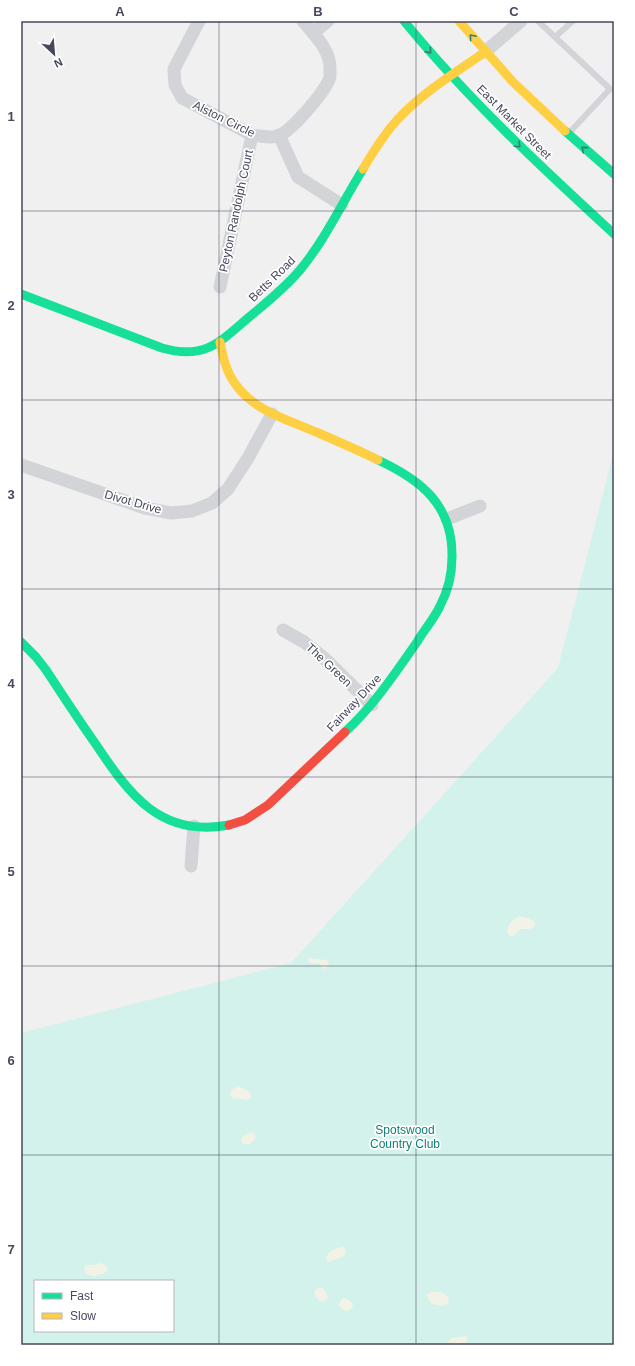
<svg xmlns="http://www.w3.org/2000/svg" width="635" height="1366" font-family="Helvetica,sans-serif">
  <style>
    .green { fill: #d3f2eb; fill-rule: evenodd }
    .sand { fill: #f2f2e7 }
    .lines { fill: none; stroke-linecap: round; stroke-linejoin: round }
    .lane { stroke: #d3d4d8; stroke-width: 6 }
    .street { stroke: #d3d4d8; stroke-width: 13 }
    .fast { stroke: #16e098; stroke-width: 9 }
    .slow { stroke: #ffcf43; stroke-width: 9 }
    .jam { stroke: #f24e42; stroke-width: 9 }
    .oneway { stroke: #357d72 }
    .grid { fill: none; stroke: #46485e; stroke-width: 1; stroke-opacity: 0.55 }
    .labels { text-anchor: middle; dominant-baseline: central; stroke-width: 3.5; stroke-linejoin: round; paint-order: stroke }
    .street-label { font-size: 12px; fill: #46485e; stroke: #fff }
    .park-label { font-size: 12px; fill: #0f8177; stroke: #fff }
    .neatline { fill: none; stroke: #46485e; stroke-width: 1.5 }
    .grid-label { font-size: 13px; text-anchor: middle; font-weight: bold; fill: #46485e }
  </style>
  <rect width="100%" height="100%" fill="#f1f0f0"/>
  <!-- green -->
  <path class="green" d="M614,456v889h-593v-312l270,-70 267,-295 54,-209zM35,1281h138v50h-138z"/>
  <!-- sand -->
  <g class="sand">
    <path d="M518,917c6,-1 13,1 17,6l-1,4 -4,2h-10l-7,7h-3l-3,-4c1,-7 4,-12 11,-15z"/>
    <polygon points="309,958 327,960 329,964 327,968 323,969 320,964 309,963 308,959"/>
    <polygon points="238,1086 250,1092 251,1097 248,1100 233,1098 230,1096 231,1090"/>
    <polygon points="251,1132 253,1133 256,1136 255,1140 249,1144 243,1144 241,1140 242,1137"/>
    <path d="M341,1247h2l3,3 -2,6 -15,6 -3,-2c0,-8 8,-11 15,-13z"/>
    <polygon points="101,1263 106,1265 108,1269 104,1274 93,1276 85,1273 84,1269 86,1265 93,1265"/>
    <polygon points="317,1288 322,1288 326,1292 328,1298 326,1301 321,1302 316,1297 314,1292"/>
    <path d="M431,1292c9,0 17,0 18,10l-1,2 -5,2 -11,-2 -4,-5 -1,-4z"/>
    <path d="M343,1298c6,1 9,3 10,9l-5,4 -4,-1 -5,-4 1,-5z"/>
    <polygon points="466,1336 468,1340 463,1345 448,1345 448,1342 451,1338"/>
  </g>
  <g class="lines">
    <!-- lane -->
    <g class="lane">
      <polyline points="538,21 610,89 570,132"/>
      <polyline points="555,37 573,21"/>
    </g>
    <!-- street -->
    <g class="street">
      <path d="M199,21l-25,48 1,16 7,13 70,37c8,1 20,4 28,0 13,-6 46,-44 50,-58 0,-2 0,-7 0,-9 0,-19 -16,-33 -27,-47"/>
      <polyline points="313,33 328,21"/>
      <polyline points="485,52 521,21"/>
      <polyline points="279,135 298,177 342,205"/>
      <polyline points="220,287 252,135"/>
      <polyline points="21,465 145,508 171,513 192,511 212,503 228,489 248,458 272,414"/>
      <polyline points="447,519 480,506"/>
      <polyline points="283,630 304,642 323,657 372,705"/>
      <polyline points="191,866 194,826"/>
    </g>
    <!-- fast -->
    <g class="fast">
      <path d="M404,21c64,78 136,145 210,213"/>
      <polyline points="565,131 614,174"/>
      <path d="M21,294l141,54c42,12 57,-5 86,-30 18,-15 37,-30 52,-48 25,-30 42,-67 63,-101"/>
      <path d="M21,642l15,15 10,13c16,24 32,49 49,73 34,51 65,95 134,82"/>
      <path d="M345,732c29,-27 49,-57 72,-90 7,-12 17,-23 23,-36 8,-15 12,-32 12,-49 1,-52 -31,-77 -74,-97"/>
    </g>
    <!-- slow -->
    <g class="slow">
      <polyline points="459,21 513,82 565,131"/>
      <path d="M363,169c10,-17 21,-35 35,-50 25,-27 57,-46 87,-67"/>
      <path d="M220,342c3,15 6,30 16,43 19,26 52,35 80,47 21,9 42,18 62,28"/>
    </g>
    <!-- jam -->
    <polyline class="jam" points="229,825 245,820 268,805 345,732"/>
  </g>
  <!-- one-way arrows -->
  <defs><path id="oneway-chevron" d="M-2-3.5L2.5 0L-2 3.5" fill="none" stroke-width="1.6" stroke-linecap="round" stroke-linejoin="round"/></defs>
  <g class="oneway">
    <use href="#oneway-chevron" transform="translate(472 37) rotate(-130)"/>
    <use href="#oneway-chevron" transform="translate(429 51) rotate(49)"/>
    <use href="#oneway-chevron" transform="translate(518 145) rotate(43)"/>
    <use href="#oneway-chevron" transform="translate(584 149) rotate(-139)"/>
  </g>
  <!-- grid -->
  <path class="grid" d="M219,21v1324M416,21v1324M21,211h593M21,400h593M21,589h593M21,777h593M21,966h593M21,1155h593"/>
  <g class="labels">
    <!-- street labels -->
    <g class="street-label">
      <text transform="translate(224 119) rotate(26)">Alston Circle</text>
      <text transform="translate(514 122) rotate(45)">East Market Street</text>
      <text transform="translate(236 211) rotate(-78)">Peyton Randolph Court</text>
      <text transform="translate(272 279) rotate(-44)">Betts Road</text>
      <text transform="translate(133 502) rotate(16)">Divot Drive</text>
      <text transform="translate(329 665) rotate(43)">The Green</text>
      <text transform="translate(354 703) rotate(-47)">Fairway Drive</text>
    </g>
    <!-- park labels -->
    <g class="park-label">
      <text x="405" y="1130">Spotswood<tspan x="405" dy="14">Country Club</tspan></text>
    </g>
  </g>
  <!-- border -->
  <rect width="635" height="1366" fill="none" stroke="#ffffff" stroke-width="44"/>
  <!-- legend -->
  <rect x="34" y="1280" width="140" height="52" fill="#ffffff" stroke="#b5b6bf"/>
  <rect x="42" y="1293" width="20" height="6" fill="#16e098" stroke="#b5b6bf"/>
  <text x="70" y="1300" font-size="12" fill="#46485e">Fast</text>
  <rect x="42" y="1313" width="20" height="6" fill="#ffcf43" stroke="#b5b6bf"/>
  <text x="70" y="1320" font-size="12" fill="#46485e">Slow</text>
  <!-- north arrow -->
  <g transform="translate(54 54) rotate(154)" stroke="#ffffff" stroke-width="3" paint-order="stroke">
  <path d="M0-3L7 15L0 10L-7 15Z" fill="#46485e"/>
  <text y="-6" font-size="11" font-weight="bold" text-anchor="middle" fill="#46485e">N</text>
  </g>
  <rect x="22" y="22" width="591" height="1322" class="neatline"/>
  <g class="grid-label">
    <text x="120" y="16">A</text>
    <text x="318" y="16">B</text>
    <text x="514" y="16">C</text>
    <text x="11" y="121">1</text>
    <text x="11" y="310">2</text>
    <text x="11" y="499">3</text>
    <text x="11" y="688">4</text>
    <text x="11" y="876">5</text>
    <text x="11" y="1065">6</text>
    <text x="11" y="1254">7</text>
  </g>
</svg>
